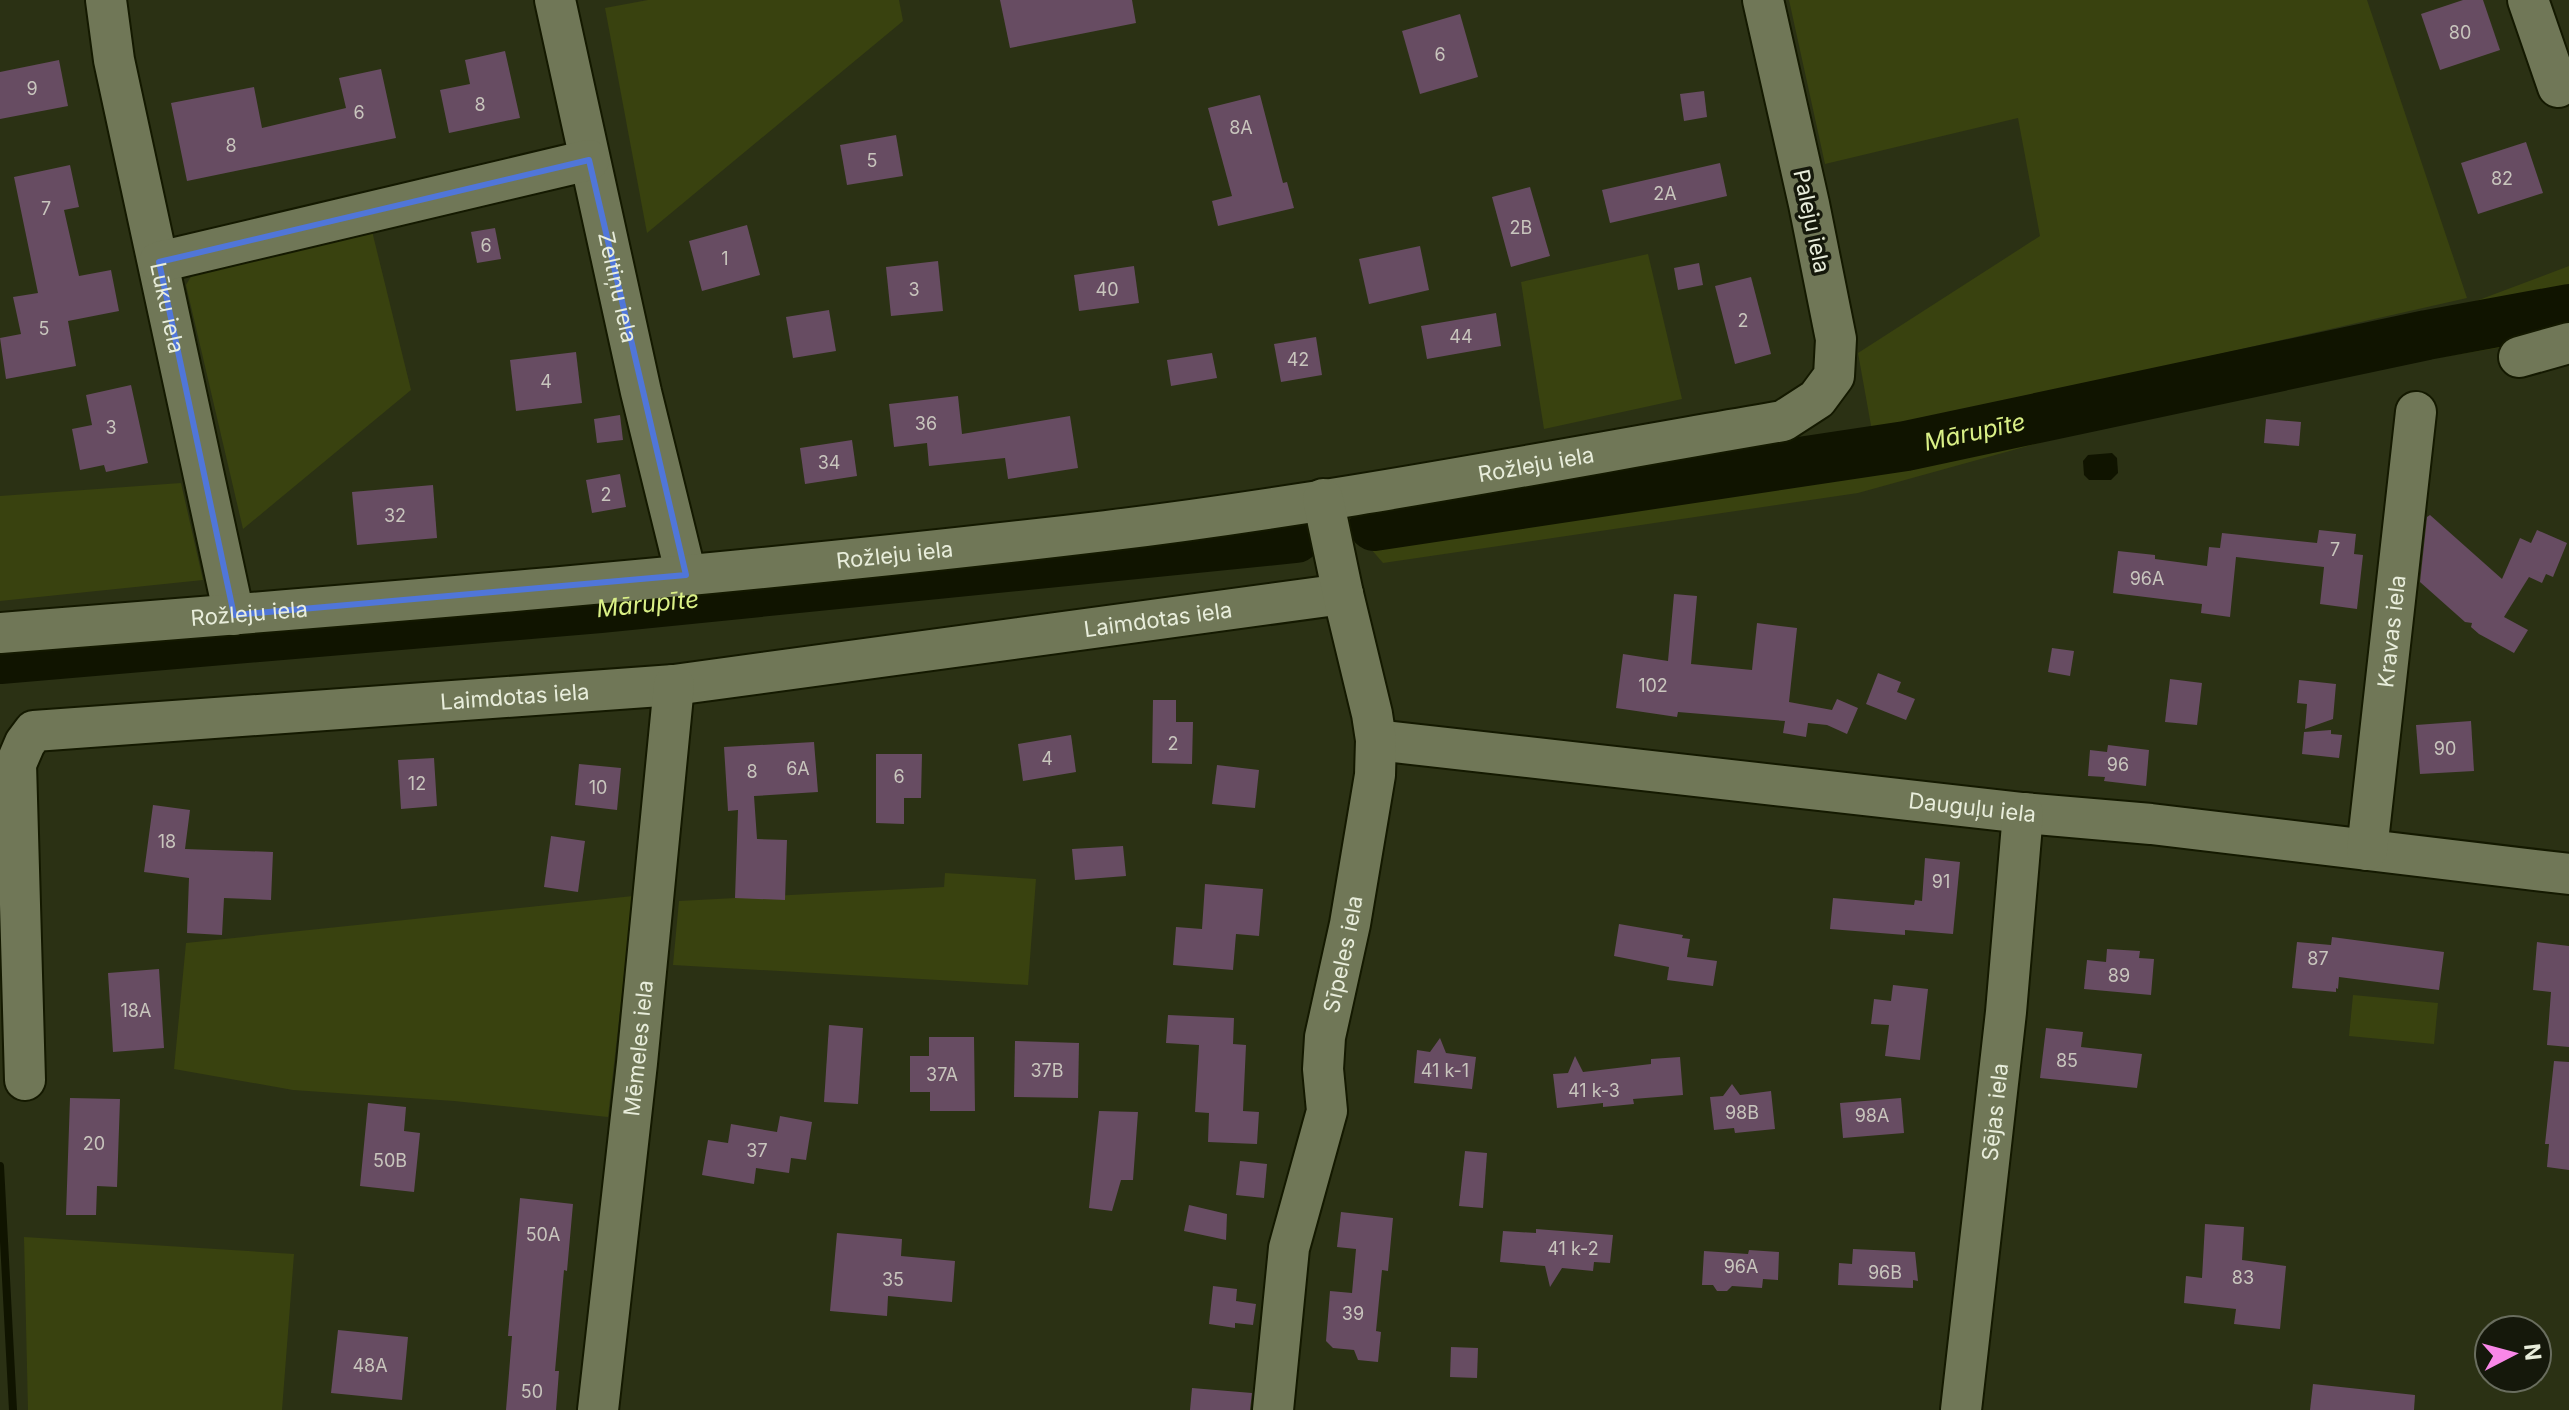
<svg xmlns="http://www.w3.org/2000/svg" width="2569" height="1410" font-family="Inter,sans-serif">
  <style>
    .green { fill: #39420f }
    .water { fill: #101400 }
    .lines { fill: none; stroke-linecap: round; stroke-linejoin: round }
    .stream { stroke: #101400; stroke-width: 8 }
    .river { stroke: #101400; stroke-width: 50 }
    .building { fill: #674c62 }
    .minor-casing { stroke: #141900; stroke-width: 44 }
    .minor { stroke: #707757; stroke-width: 40 }
    .marked { fill: none; stroke: #5076d9; stroke-width: 6; stroke-linejoin: round }
    .labels { text-anchor: middle; dominant-baseline: central; stroke-width: 7; stroke-linejoin: round; paint-order: stroke }
    .number-label { font-size: 18px; fill: #c8c5bd }
    .street-label { font-size: 22px; fill: #e8eddb; stroke: #15180b }
    .water-label { font-size: 24px; font-style: italic; fill: #daf086; stroke: #15180b }
  </style>
  <rect width="100%" height="100%" fill="#2b3114"/>
  <!-- green -->
  <g class="green">
    <polygon points="648,0 899,0 903,21 647,233 605,8"/>
    <polygon points="1789,0 2367,0 2467,298 2065,389 2468,304 2569,266 2569,336 2359,371 2299,377 2262,393 2075,433 1858,493 1383,563 1346,520 1358,506 1872,431 1858,353 2040,236 2018,118 1825,164"/>
    <polygon points="372,231 411,390 243,529 186,285 196,268"/>
    <polygon points="1648,254 1682,399 1544,429 1521,282"/>
    <polygon points="181,483 203,580 0,601 0,496"/>
    <polygon points="945,873 1036,879 1028,985 673,965 679,901 944,887"/>
    <polygon points="633,896 608,1117 454,1101 293,1090 174,1069 186,943"/>
    <polygon points="2353,995 2438,1003 2434,1044 2349,1036"/>
    <polygon points="24,1237 294,1254 282,1410 28,1410"/>
  </g>
  <!-- water -->
  <polygon class="water" points="2112,453 2117,458 2118,473 2111,480 2089,480 2084,475 2083,461 2088,455"/>
  <g class="lines">
    <!-- stream -->
    <polyline class="stream" points="0,1166 13,1410"/>
    <!-- river -->
    <g class="river">
      <path id="s1" d="M1374,526l532,-80 521,-111 142,-26"/>
      <path id="s2" d="M0,659l600,-51 696,-70"/>
    </g>
  </g>
  <!-- building -->
  <g class="building">
    <polygon points="1000,0 1132,0 1136,23 1010,48"/>
    <polygon points="2463,0 2483,0 2500,50 2440,70 2421,14"/>
    <polygon points="1460,14 1478,77 1420,94 1402,31"/>
    <polygon points="505,51 520,118 449,133 440,90 470,84 465,60"/>
    <polygon points="59,60 68,106 0,119 0,72"/>
    <polygon points="381,69 396,138 187,181 171,103 254,87 262,128 346,108 339,78"/>
    <polygon points="1704,91 1707,117 1684,121 1680,94"/>
    <polygon points="1260,95 1283,183 1287,182 1294,208 1218,226 1212,201 1232,196 1208,108"/>
    <polygon points="896,135 903,176 847,185 840,145"/>
    <polygon points="2526,142 2543,193 2478,214 2461,163"/>
    <polygon points="1720,163 1727,196 1610,223 1602,190"/>
    <polygon points="70,165 79,207 64,210 79,276 111,270 119,311 68,321 76,366 6,379 0,338 21,334 13,297 38,293 14,177"/>
    <polygon points="1530,187 1550,256 1511,267 1492,197"/>
    <polygon points="747,225 760,275 702,291 689,241"/>
    <polygon points="495,228 501,259 477,263 471,232"/>
    <polygon points="1420,246 1429,290 1369,304 1359,259"/>
    <polygon points="938,261 943,311 891,316 886,267"/>
    <polygon points="1699,263 1703,285 1678,290 1674,268"/>
    <polygon points="1134,266 1139,303 1079,311 1074,275"/>
    <polygon points="1751,277 1771,354 1735,364 1715,286"/>
    <polygon points="829,310 836,351 793,358 786,317"/>
    <polygon points="1496,313 1501,346 1427,359 1421,326"/>
    <polygon points="1316,337 1322,375 1281,382 1274,344"/>
    <polygon points="576,352 582,403 516,411 510,360"/>
    <polygon points="1212,353 1217,378 1171,386 1167,360"/>
    <polygon points="131,385 148,463 106,472 104,465 80,470 72,429 92,425 86,395"/>
    <polygon points="958,396 962,434 1070,416 1078,468 1008,479 1005,458 929,466 927,443 894,447 889,404"/>
    <polygon points="620,415 623,440 597,443 594,419"/>
    <polygon points="2266,419 2301,422 2299,446 2264,443"/>
    <polygon points="852,440 857,476 805,484 800,448"/>
    <polygon points="620,474 626,507 592,513 586,480"/>
    <polygon points="433,485 437,538 357,545 352,492"/>
    <polygon points="2430,515 2502,579 2520,538 2531,543 2537,530 2567,543 2553,577 2546,574 2542,583 2529,577 2504,617 2528,630 2514,653 2479,634 2471,627 2472,623 2465,622 2420,582 2427,517"/>
    <polygon points="2319,530 2356,534 2354,554 2363,555 2357,609 2320,604 2324,567 2236,557 2230,617 2201,613 2202,604 2113,593 2118,551 2155,555 2155,559 2207,566 2209,547 2220,548 2222,533 2317,543"/>
    <polygon points="1674,594 1697,596 1691,664 1752,670 1757,623 1797,628 1789,702 1832,710 1837,699 1858,708 1847,734 1827,725 1808,723 1806,737 1783,733 1785,721 1678,712 1677,717 1616,708 1623,654 1668,661"/>
    <polygon points="2052,648 2074,651 2070,676 2048,672"/>
    <polygon points="1878,673 1901,682 1897,692 1915,699 1906,720 1866,704"/>
    <polygon points="2170,679 2202,683 2197,725 2165,722"/>
    <polygon points="2299,680 2336,684 2333,719 2305,729 2307,704 2297,703"/>
    <polygon points="1153,700 1176,700 1176,722 1193,722 1192,764 1152,763"/>
    <polygon points="2471,721 2474,771 2420,774 2416,725"/>
    <polygon points="2331,730 2331,734 2342,735 2339,758 2302,754 2304,732"/>
    <polygon points="1071,735 1076,772 1023,781 1018,744"/>
    <polygon points="814,742 818,792 754,796 757,839 787,840 785,900 735,898 738,810 728,811 724,747"/>
    <polygon points="2108,745 2149,750 2146,786 2104,781 2105,777 2088,776 2090,750 2107,752"/>
    <polygon points="876,754 922,754 921,798 904,798 904,824 876,823"/>
    <polygon points="434,758 437,806 401,809 398,760"/>
    <polygon points="579,764 621,768 617,810 575,805"/>
    <polygon points="1217,765 1259,770 1255,808 1212,804"/>
    <polygon points="153,805 190,810 185,849 273,852 271,900 224,898 222,935 187,933 189,878 144,872"/>
    <polygon points="551,836 585,841 578,892 544,887"/>
    <polygon points="1123,846 1126,876 1075,880 1072,849"/>
    <polygon points="1925,858 1960,862 1953,934 1905,930 1905,935 1830,929 1833,898 1914,905 1915,900 1922,901"/>
    <polygon points="1205,884 1263,889 1259,936 1236,934 1233,970 1173,965 1176,927 1202,929"/>
    <polygon points="1619,924 1683,935 1682,938 1690,939 1687,957 1717,961 1713,986 1667,980 1669,967 1614,956"/>
    <polygon points="2332,937 2444,952 2439,990 2339,977 2338,989 2336,988 2336,992 2292,988 2297,942 2331,945"/>
    <polygon points="2537,942 2569,946 2569,1047 2547,1045 2551,992 2533,990"/>
    <polygon points="2107,949 2140,951 2139,958 2154,959 2151,995 2084,989 2087,960 2106,962"/>
    <polygon points="159,969 164,1048 113,1052 108,973"/>
    <polygon points="1893,985 1928,989 1920,1060 1885,1056 1889,1025 1871,1024 1874,999 1891,1001"/>
    <polygon points="1168,1015 1234,1018 1233,1044 1246,1045 1243,1111 1259,1112 1257,1144 1208,1142 1209,1113 1195,1112 1199,1045 1166,1043"/>
    <polygon points="829,1025 863,1028 858,1104 824,1102"/>
    <polygon points="2046,1028 2083,1032 2081,1047 2142,1054 2137,1088 2040,1078"/>
    <polygon points="929,1037 974,1037 975,1111 930,1111 930,1092 910,1092 910,1056 929,1056"/>
    <polygon points="1440,1038 1446,1053 1476,1057 1472,1089 1414,1083 1417,1050 1430,1052"/>
    <polygon points="1015,1041 1079,1043 1078,1098 1014,1097"/>
    <polygon points="1575,1056 1583,1072 1651,1064 1651,1059 1680,1057 1683,1095 1633,1099 1634,1104 1603,1107 1603,1103 1557,1108 1553,1074 1568,1073"/>
    <polygon points="2554,1061 2569,1062 2569,1170 2547,1167 2549,1144 2545,1144"/>
    <polygon points="1732,1084 1740,1095 1771,1091 1775,1129 1735,1133 1734,1128 1714,1130 1710,1097 1723,1096"/>
    <polygon points="70,1098 120,1099 117,1187 97,1186 96,1215 66,1215"/>
    <polygon points="1901,1098 1904,1133 1843,1138 1840,1103"/>
    <polygon points="368,1103 406,1107 404,1131 420,1133 414,1192 360,1186"/>
    <polygon points="1099,1111 1138,1112 1133,1180 1121,1180 1112,1211 1089,1208"/>
    <polygon points="780,1116 812,1122 806,1160 791,1158 789,1173 756,1168 754,1184 702,1175 708,1140 728,1143 731,1124 777,1132"/>
    <polygon points="1465,1151 1487,1153 1483,1208 1459,1206"/>
    <polygon points="1240,1161 1267,1164 1264,1198 1236,1195"/>
    <polygon points="520,1198 573,1204 567,1271 564,1270 555,1371 559,1371 556,1410 506,1410 512,1336 508,1336"/>
    <polygon points="1189,1205 1227,1214 1226,1240 1184,1231"/>
    <polygon points="1341,1212 1393,1218 1388,1271 1382,1270 1376,1331 1381,1332 1378,1362 1358,1360 1354,1350 1333,1348 1326,1341 1330,1291 1352,1293 1356,1249 1337,1247"/>
    <polygon points="2205,1224 2244,1227 2242,1260 2286,1266 2280,1329 2234,1324 2236,1309 2184,1303 2186,1276 2202,1278"/>
    <polygon points="1536,1229 1613,1235 1610,1263 1594,1262 1593,1271 1562,1268 1550,1287 1545,1266 1500,1262 1503,1231 1536,1233"/>
    <polygon points="837,1233 902,1239 901,1256 955,1261 952,1302 888,1296 887,1316 830,1311"/>
    <polygon points="1853,1249 1915,1252 1918,1281 1913,1280 1913,1288 1838,1285 1839,1263 1852,1264"/>
    <polygon points="1749,1250 1779,1252 1778,1280 1763,1279 1762,1288 1732,1286 1727,1291 1717,1291 1713,1285 1702,1285 1704,1251 1748,1254"/>
    <polygon points="1213,1286 1237,1289 1236,1301 1256,1304 1253,1325 1235,1323 1235,1328 1209,1324"/>
    <polygon points="338,1330 408,1337 402,1400 331,1393"/>
    <polygon points="1451,1347 1478,1348 1477,1378 1450,1377"/>
    <polygon points="2313,1384 2415,1395 2414,1410 2310,1410"/>
    <polygon points="1192,1388 1252,1393 1250,1410 1190,1410"/>
  </g>
  <g class="lines">
    <!-- minor casing -->
    <g class="minor-casing">
      <g id="minor">
        <path id="s3" d="M106,0l8,60 120,555"/>
        <path id="s4" d="M555,0l86,392 45,183"/>
        <polyline points="2528,0 2558,87"/>
        <polyline points="159,262 589,160"/>
        <polyline points="2519,357 2569,343"/>
        <path id="s5" d="M0,633c369,-29 738,-58 1106,-102 225,-27 453,-72 677,-110l34,-22 17,-23 2,-37 -27,-135 -46,-204"/>
        <path id="s6" d="M1376,740l647,73 128,11 418,50"/>
        <path id="s7" d="M2367,850l49,-438"/>
        <path id="s8" d="M25,1080l-9,-316 9,-21 9,-12 640,-46 669,-91"/>
        <path id="s9" d="M598,1410l39,-347 37,-378"/>
        <path id="s10" d="M1273,1410l16,-162 38,-137 -4,-42 2,-32 25,-113 25,-149 1,-35 -4,-26 -29,-120 -20,-95"/>
        <path id="s11" d="M1961,1410l45,-398 17,-199"/>
      </g>
    </g>
    <!-- minor -->
    <use href="#minor" class="minor"/>
  </g>
  <!-- marked area -->
  <path class="marked" d="M589,160l97,415 -452,40 -75,-353z"/>
  <g class="labels">
    <!-- number labels -->
    <g class="number-label">
      <text x="2460" y="32">80</text>
      <text x="1440" y="54">6</text>
      <text x="32" y="88">9</text>
      <text x="480" y="104">8</text>
      <text x="359" y="112">6</text>
      <text x="1241" y="127">8A</text>
      <text x="231" y="145">8</text>
      <text x="872" y="160">5</text>
      <text x="2502" y="178">82</text>
      <text x="1665" y="193">2A</text>
      <text x="46" y="208">7</text>
      <text x="1521" y="227">2B</text>
      <text x="486" y="245">6</text>
      <text x="725" y="258">1</text>
      <text x="914" y="289">3</text>
      <text x="1107" y="289">40</text>
      <text x="1743" y="320">2</text>
      <text x="44" y="328">5</text>
      <text x="1461" y="336">44</text>
      <text x="1298" y="359">42</text>
      <text x="546" y="381">4</text>
      <text x="926" y="423">36</text>
      <text x="111" y="427">3</text>
      <text x="829" y="462">34</text>
      <text x="606" y="494">2</text>
      <text x="395" y="515">32</text>
      <text x="2335" y="549">7</text>
      <text x="2147" y="578">96A</text>
      <text x="1653" y="685">102</text>
      <text x="1173" y="743">2</text>
      <text x="2445" y="748">90</text>
      <text x="1047" y="758">4</text>
      <text x="2118" y="764">96</text>
      <text x="798" y="768">6A</text>
      <text x="752" y="771">8</text>
      <text x="899" y="776">6</text>
      <text x="417" y="783">12</text>
      <text x="598" y="787">10</text>
      <text x="167" y="841">18</text>
      <text x="1941" y="881">91</text>
      <text x="2318" y="958">87</text>
      <text x="2119" y="975">89</text>
      <text x="136" y="1010">18A</text>
      <text x="2067" y="1060">85</text>
      <text x="1047" y="1070">37B</text>
      <text x="1445" y="1070">41 k-1</text>
      <text x="942" y="1074">37A</text>
      <text x="1594" y="1090">41 k-3</text>
      <text x="1742" y="1112">98B</text>
      <text x="1872" y="1115">98A</text>
      <text x="94" y="1143">20</text>
      <text x="757" y="1150">37</text>
      <text x="390" y="1160">50B</text>
      <text x="543" y="1234">50A</text>
      <text x="1573" y="1248">41 k-2</text>
      <text x="1741" y="1266">96A</text>
      <text x="1885" y="1272">96B</text>
      <text x="2243" y="1277">83</text>
      <text x="893" y="1279">35</text>
      <text x="1353" y="1313">39</text>
      <text x="370" y="1365">48A</text>
      <text x="532" y="1391">50</text>
    </g>
    <!-- street labels -->
    <g class="street-label">
      <text transform="translate(1812 221) rotate(78)">Paleju iela</text>
      <text stroke="none"><textPath href="#s4" startOffset="294">Zeltiņu iela</textPath></text>
      <text stroke="none"><textPath href="#s3" startOffset="314">Lūku iela</textPath></text>
      <text stroke="none"><textPath href="#s5" startOffset="1546">Rožleju iela</textPath></text>
      <text stroke="none"><textPath href="#s5" startOffset="898">Rožleju iela</textPath></text>
      <text stroke="none"><textPath href="#s5" startOffset="250">Rožleju iela</textPath></text>
      <text stroke="none"><textPath href="#s8" startOffset="1484">Laimdotas iela</textPath></text>
      <text stroke="none"><textPath href="#s7" startOffset="220">Kravas iela</textPath></text>
      <text stroke="none"><textPath href="#s8" startOffset="836">Laimdotas iela</textPath></text>
      <text stroke="none"><textPath href="#s6" startOffset="600">Dauguļu iela</textPath></text>
      <text stroke="none"><textPath href="#s10" startOffset="464">Sīpeles iela</textPath></text>
      <text stroke="none"><textPath href="#s9" startOffset="364">Mēmeles iela</textPath></text>
      <text stroke="none"><textPath href="#s11" startOffset="300">Sējas iela</textPath></text>
    </g>
    <!-- water labels -->
    <g class="water-label">
      <text stroke="none"><textPath href="#s1" startOffset="608">Mārupīte</textPath></text>
      <text stroke="none"><textPath href="#s2" startOffset="650">Mārupīte</textPath></text>
    </g>
  </g>
  <!-- north arrow -->
  <g transform="translate(2513 1354) rotate(84)"><circle r="38" fill="#15180b" stroke="#696d5e" stroke-width="2"/>
  <path d="M0-6L14 30L0 20L-14 30Z" fill="#f987e8"/>
  <text y="-12" font-size="22" font-weight="bold" text-anchor="middle" fill="#e8eddb">N</text>
  </g>
</svg>
